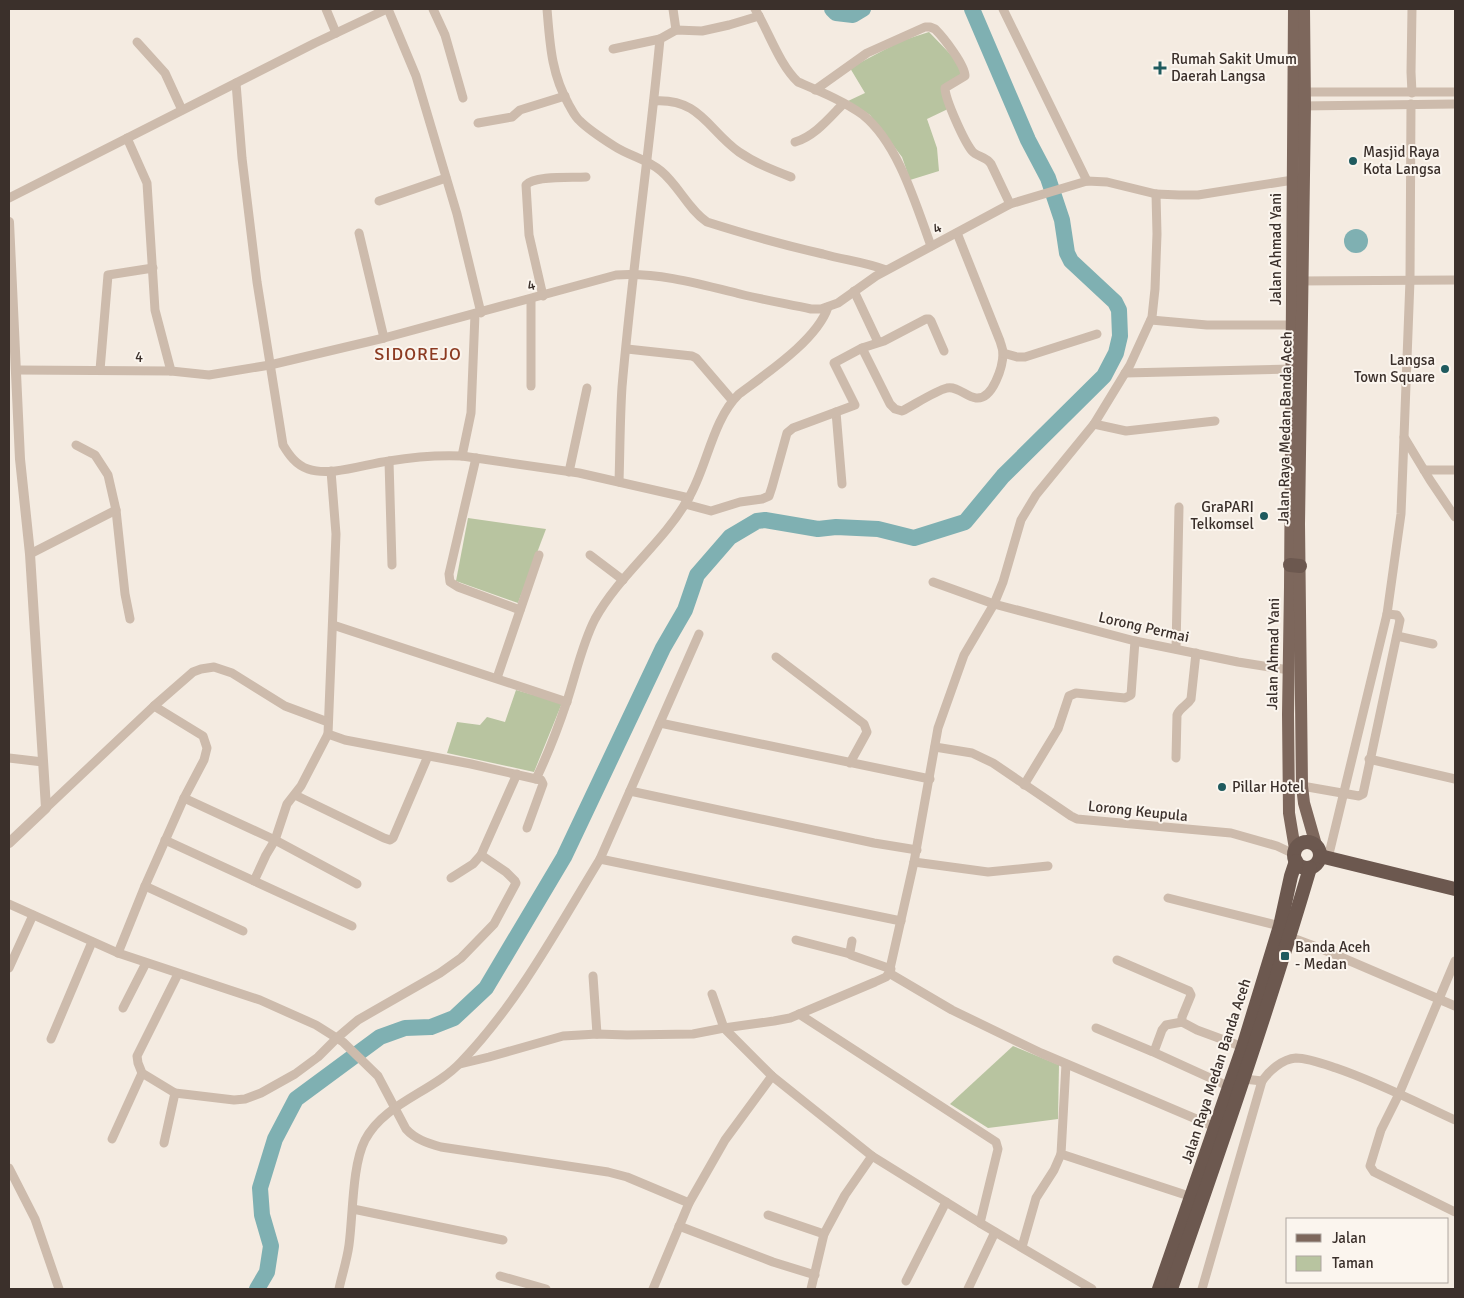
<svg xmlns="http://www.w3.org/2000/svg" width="1464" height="1298" font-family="Signika,sans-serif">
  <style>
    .green { fill: #b8c4a0 }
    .water { fill: #7fb0b2 }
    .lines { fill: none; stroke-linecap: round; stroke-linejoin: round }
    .river { stroke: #7fb0b2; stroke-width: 16 }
    .minor { stroke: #cdbbac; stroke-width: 9 }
    .tertiary { stroke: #cdbbac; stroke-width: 10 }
    .primary { stroke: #7d675c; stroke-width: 12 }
    .trunk { stroke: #6c584f; stroke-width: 14 }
    .poi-dot { fill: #1f5a5e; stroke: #fbf5ee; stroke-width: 2 }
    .labels { text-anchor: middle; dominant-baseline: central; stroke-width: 4; stroke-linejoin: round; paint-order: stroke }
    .poi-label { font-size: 15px; fill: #3b302b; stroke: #fbf5ee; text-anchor: start }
    .street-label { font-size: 15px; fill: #3b302b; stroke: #fbf5ee }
    .quarter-label { font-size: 18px; letter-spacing: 1px; fill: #8c3b22; stroke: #fbf5ee }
  </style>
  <rect width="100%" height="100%" fill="#f4ebe1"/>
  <!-- green -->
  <g class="green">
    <polygon points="929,32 955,59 964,75 943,86 950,108 927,119 937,148 939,171 910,180 902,157 870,115 848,101 865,93 850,68 901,41"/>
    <polygon points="468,518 546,529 518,603 456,581"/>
    <polygon points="516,690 562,703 534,772 447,753 457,722 480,725 487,717 505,722"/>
    <polygon points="1013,1046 1059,1065 1058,1119 988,1128 950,1104"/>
  </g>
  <!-- water -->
  <circle class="water" cx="1356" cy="241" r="12"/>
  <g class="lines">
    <!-- river -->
    <g class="river">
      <polyline points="832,9 836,13 853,15 863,9"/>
      <polyline points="257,1289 267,1272 271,1246 262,1215 260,1188 275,1139 296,1099 380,1037 405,1028 431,1027 454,1018 486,988 564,857 663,648 685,610 697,575 730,537 757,521 765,520 818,529 836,527 878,529 914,538 965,522 1003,476 1104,376 1116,353 1120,336 1119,310 1115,302 1071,261 1067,253 1062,220 1048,178 1028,140 972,9"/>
    </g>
    <!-- minor -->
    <g class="minor">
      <polyline points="326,9 336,33"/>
      <polyline points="388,9 416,76 457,214 481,313"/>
      <polyline points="433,9 445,35 463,98"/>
      <path d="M547,9c3,35 4,64 22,96 3,5 6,12 11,16 9,9 23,18 34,25 15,10 33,13 47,25 18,15 27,38 46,51 38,12 76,23 116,32 21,6 42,8 63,16"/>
      <polyline points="673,9 676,30"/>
      <path d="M755,9c14,23 24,55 43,73 21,9 46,19 65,33 35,28 53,90 68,131"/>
      <polyline points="1003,9 1087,181"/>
      <polyline points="1412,9 1411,72 1412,93"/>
      <polyline points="137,42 165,73 182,110"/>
      <polyline points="613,49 660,39"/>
      <path d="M236,83l6,75 15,124 26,163c6,10 13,20 25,24 23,8 57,-5 81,-8 24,-4 49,-6 73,-5l117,17 110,25"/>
      <path d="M815,90l52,-37 58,-26h5l5,2c9,9 30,36 30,47l-20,12c0,11 19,53 27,63 5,6 14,5 19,13l19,40"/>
      <polyline points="1300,92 1455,92"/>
      <path d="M654,101c46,-3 54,29 85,51 16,11 34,18 52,25"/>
      <polyline points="1411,104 1410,280 1404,437 1430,480 1455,517"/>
      <polyline points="1301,106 1455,104"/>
      <polyline points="478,123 512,117 520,110 565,96"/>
      <polyline points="127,138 147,183 155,310 171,371"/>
      <path d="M795,142c20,-6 34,-24 48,-38"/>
      <polyline points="9,198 315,43 387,9"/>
      <polyline points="379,201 446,178"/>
      <polyline points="359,233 384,338"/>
      <polyline points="1298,281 1455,280"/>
      <polyline points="854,291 878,342"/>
      <path d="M543,296l-14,-61 -3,-50c9,-10 46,-7 60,-8"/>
      <polyline points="531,299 531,386"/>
      <polyline points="1151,320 1207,325 1292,325"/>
      <path d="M862,348l28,56 5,5 7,2c12,-6 33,-20 45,-23 11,-2 19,9 29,10 17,2 27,-32 27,-45 0,-4 -2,-8 -3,-12l-43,-108"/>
      <polyline points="627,349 692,356 696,358 732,400"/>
      <polyline points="1003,353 1017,357 1025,357 1097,334"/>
      <path d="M16,370l155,1 38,4 61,-10 114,-27 232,-63c42,-3 84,9 124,19 24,6 48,10 71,15h10l17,-6 38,-27 134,-72 77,-23 20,1 49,12 23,1h19l95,-15"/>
      <polyline points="100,370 108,275 153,268"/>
      <polyline points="1125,373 1292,369"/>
      <polyline points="836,412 842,484"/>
      <polyline points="1094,424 1126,431 1215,421"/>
      <polyline points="76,445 95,455 108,475 116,510 125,594 130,619"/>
      <polyline points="462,456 471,413 475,314"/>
      <polyline points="476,458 449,574 450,582 458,587 520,610"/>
      <polyline points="389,461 392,565"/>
      <polyline points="1424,470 1455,470"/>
      <path d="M331,471l5,63 -8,200 17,6 126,24 65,15c12,-25 22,-51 31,-78 9,-27 15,-57 28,-82 25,-45 68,-76 93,-120 19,-31 24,-79 51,-105 28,-21 78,-54 89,-87"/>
      <polyline points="569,472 587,388"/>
      <path d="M619,482c1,-32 1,-64 3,-95 10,-116 27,-232 38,-348l16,-9 26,1 27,-6 30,-9"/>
      <polyline points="685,504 711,511 740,502 762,499 769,496 772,487 787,433 793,428 855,405 834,363 862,348 884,341 926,319 929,319 931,321 944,351"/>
      <polyline points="30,554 116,510"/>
      <polyline points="590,555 623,580"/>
      <polyline points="933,582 994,604 1135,641 1238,662 1289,670"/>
      <polyline points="333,625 567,702"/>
      <polyline points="699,634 600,859 901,921"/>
      <polyline points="1397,636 1433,644"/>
      <polyline points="1176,649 1179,507"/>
      <polyline points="776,657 864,724 867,732 850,763"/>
      <polyline points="497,678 539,555"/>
      <polyline points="660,723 930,779"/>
      <polyline points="935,747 972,753 993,763 1071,816 1077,819 1231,833 1277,846 1294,854"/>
      <polyline points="9,758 43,762"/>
      <path d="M1176,758l1,-43c3,-8 10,-9 14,-16l5,-46"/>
      <polyline points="1369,759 1455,779"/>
      <polyline points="1024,785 1058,729 1069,696 1076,693 1125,698 1131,695 1135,641"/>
      <polyline points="1302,786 1359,796 1363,794 1400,620 1397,615 1387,614"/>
      <polyline points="630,791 874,843 917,850"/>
      <polyline points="295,795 384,838 390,840 393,838 428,756"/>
      <polyline points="184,798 275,840 357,884"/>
      <polyline points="46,808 154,706 193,672 201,669 214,667 232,673 285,706 328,722"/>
      <polyline points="527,828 543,784 541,780 536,779"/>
      <polyline points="165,840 352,926"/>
      <polyline points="1328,858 1387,614 1401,514 1404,437"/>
      <polyline points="914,862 988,872 1048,866"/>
      <polyline points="451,878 473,864 481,855 517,774"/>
      <polyline points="254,881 266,855 275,840 287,804 301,786 328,734"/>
      <polyline points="145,886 243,931"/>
      <polyline points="1168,898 1280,926"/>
      <path d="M9,904l109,49 142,47 56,25 27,17 35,34 28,53c9,10 21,14 35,18l167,25 19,5 62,26"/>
      <polyline points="1290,937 1322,949 1455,1006"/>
      <polyline points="796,940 850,954"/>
      <polyline points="852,941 850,952 851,955 891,969"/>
      <polyline points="118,953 145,886 184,798 204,760 207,748 203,736 154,706"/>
      <polyline points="1117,960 1189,991 1191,995 1182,1017 1182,1022 1197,1030 1243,1047"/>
      <polyline points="1455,961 1399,1094 1381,1130 1370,1166 1374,1172 1455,1212"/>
      <polyline points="9,968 33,915"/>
      <polyline points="889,973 952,1010 1041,1053 1215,1127"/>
      <polyline points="178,974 137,1056 138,1063 142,1073 175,1093 234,1100 245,1099 261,1093 295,1074 318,1057 338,1037 358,1020 440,973 461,958 494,924 516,883 515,881 506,872 481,855"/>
      <polyline points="593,976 597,1034"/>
      <polyline points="712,994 724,1028 772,1076 872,1156 980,1223 1092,1289"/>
      <polyline points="123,1008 146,963"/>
      <polyline points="799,1014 996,1142 998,1149 980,1223"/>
      <polyline points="1096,1028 1151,1051 1155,1049 1162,1030 1166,1025 1182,1022"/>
      <polyline points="51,1039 92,942"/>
      <polyline points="1151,1051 1230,1087"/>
      <polyline points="460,1064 489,1057 563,1036 597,1034 627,1035 693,1034 724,1028 774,1021 790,1018 875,982 886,977 889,973 914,862 938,728 964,655 994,604 1003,582 1021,520 1036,495 1094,424 1130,365 1152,317 1155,289 1157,234 1156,194"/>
      <polyline points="1066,1064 1061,1154 1192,1197"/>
      <path d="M1239,1077l5,2 18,2c7,-10 20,-22 34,-23 12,0 28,6 40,10 41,14 80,34 119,52"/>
      <polyline points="112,1139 142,1073"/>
      <polyline points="164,1143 175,1093"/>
      <polyline points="9,1168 35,1219 59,1289"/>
      <polyline points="353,1209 503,1240"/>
      <polyline points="768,1215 824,1234"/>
      <polyline points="679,1226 773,1262 815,1275"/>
      <polyline points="1022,1247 1036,1198 1054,1170 1061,1154"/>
      <polyline points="500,1276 546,1289"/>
      <polyline points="906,1281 946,1202"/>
      <path d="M339,1289c3,-14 8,-29 10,-44 4,-29 3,-80 16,-105 19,-37 68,-48 96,-78 57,-59 96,-133 139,-203"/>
      <polyline points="653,1289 689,1203 725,1140 772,1076"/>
      <polyline points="811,1289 824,1234 845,1195 872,1156"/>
      <polyline points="968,1289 995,1232"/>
      <polyline points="1202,1289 1262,1081"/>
    </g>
    <!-- tertiary -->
    <polyline class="tertiary" points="9,222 20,459 30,554 46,808 9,843"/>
    <!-- primary -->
    <g class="primary">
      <polyline points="1294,9 1290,587 1288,714 1289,813 1295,849"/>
      <polyline points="1304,9 1305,106 1299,524 1302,786 1304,803 1316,845"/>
    </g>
    <!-- trunk -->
    <g class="trunk">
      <polyline points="1290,565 1300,566"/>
      <circle cx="1307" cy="855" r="13"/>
      <polyline points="1320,856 1455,889"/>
      <polyline points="1159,1289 1243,1047 1280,926 1291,876 1296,861"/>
      <path d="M1171,1289c49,-140 97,-279 139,-421"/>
    </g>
  </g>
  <!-- markers -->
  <g class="poi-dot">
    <path d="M1157.5 60.5h5v5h5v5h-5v5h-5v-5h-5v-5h5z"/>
    <circle cx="1353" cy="161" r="5"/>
    <circle cx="1445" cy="369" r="5"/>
    <circle cx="1264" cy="516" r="5"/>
    <circle cx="1222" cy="787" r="5"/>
    <rect x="1280" y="951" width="10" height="10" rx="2.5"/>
  </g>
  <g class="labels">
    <!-- poi labels -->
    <g class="poi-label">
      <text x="1171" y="59">Rumah Sakit Umum<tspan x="1171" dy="17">Daerah Langsa</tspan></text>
      <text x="1363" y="152">Masjid Raya<tspan x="1363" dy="17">Kota Langsa</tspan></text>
      <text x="1435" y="360" text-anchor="end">Langsa<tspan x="1435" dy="17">Town Square</tspan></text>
      <text x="1254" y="507" text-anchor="end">GraPARI<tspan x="1254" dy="17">Telkomsel</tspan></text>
      <text x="1232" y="787">Pillar Hotel</text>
      <text x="1295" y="947">Banda Aceh<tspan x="1295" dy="17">- Medan</tspan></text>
    </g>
    <!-- street labels -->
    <g class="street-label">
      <text transform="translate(937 228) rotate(-28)">4</text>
      <text transform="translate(1276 249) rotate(-90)">Jalan Ahmad Yani</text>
      <text transform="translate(531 285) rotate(-15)">4</text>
      <text x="139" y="357">4</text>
      <text transform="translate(1285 428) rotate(-89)">Jalan Raya Medan Banda Aceh</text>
      <text transform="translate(1144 627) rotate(13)">Lorong Permai</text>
      <text transform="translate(1273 654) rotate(-89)">Jalan Ahmad Yani</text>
      <text transform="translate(1138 811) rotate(6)">Lorong Keupula</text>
      <text transform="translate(1216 1071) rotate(-72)">Jalan Raya Medan Banda Aceh</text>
    </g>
    <!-- quarter labels -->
    <g class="quarter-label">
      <text x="418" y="354">SIDOREJO</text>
    </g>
  </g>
  <!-- border -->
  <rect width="1464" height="1298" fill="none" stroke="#3b302b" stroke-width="20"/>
  <!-- legend -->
  <rect x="1286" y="1218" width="162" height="65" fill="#fbf5ee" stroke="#aea6a0"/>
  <rect x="1296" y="1234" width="25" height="8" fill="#7d675c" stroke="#aea6a0"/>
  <text x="1332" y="1243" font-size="15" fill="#3b302b">Jalan</text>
  <rect x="1296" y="1256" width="25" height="15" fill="#b8c4a0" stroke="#aea6a0"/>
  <text x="1332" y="1268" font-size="15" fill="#3b302b">Taman</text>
</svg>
